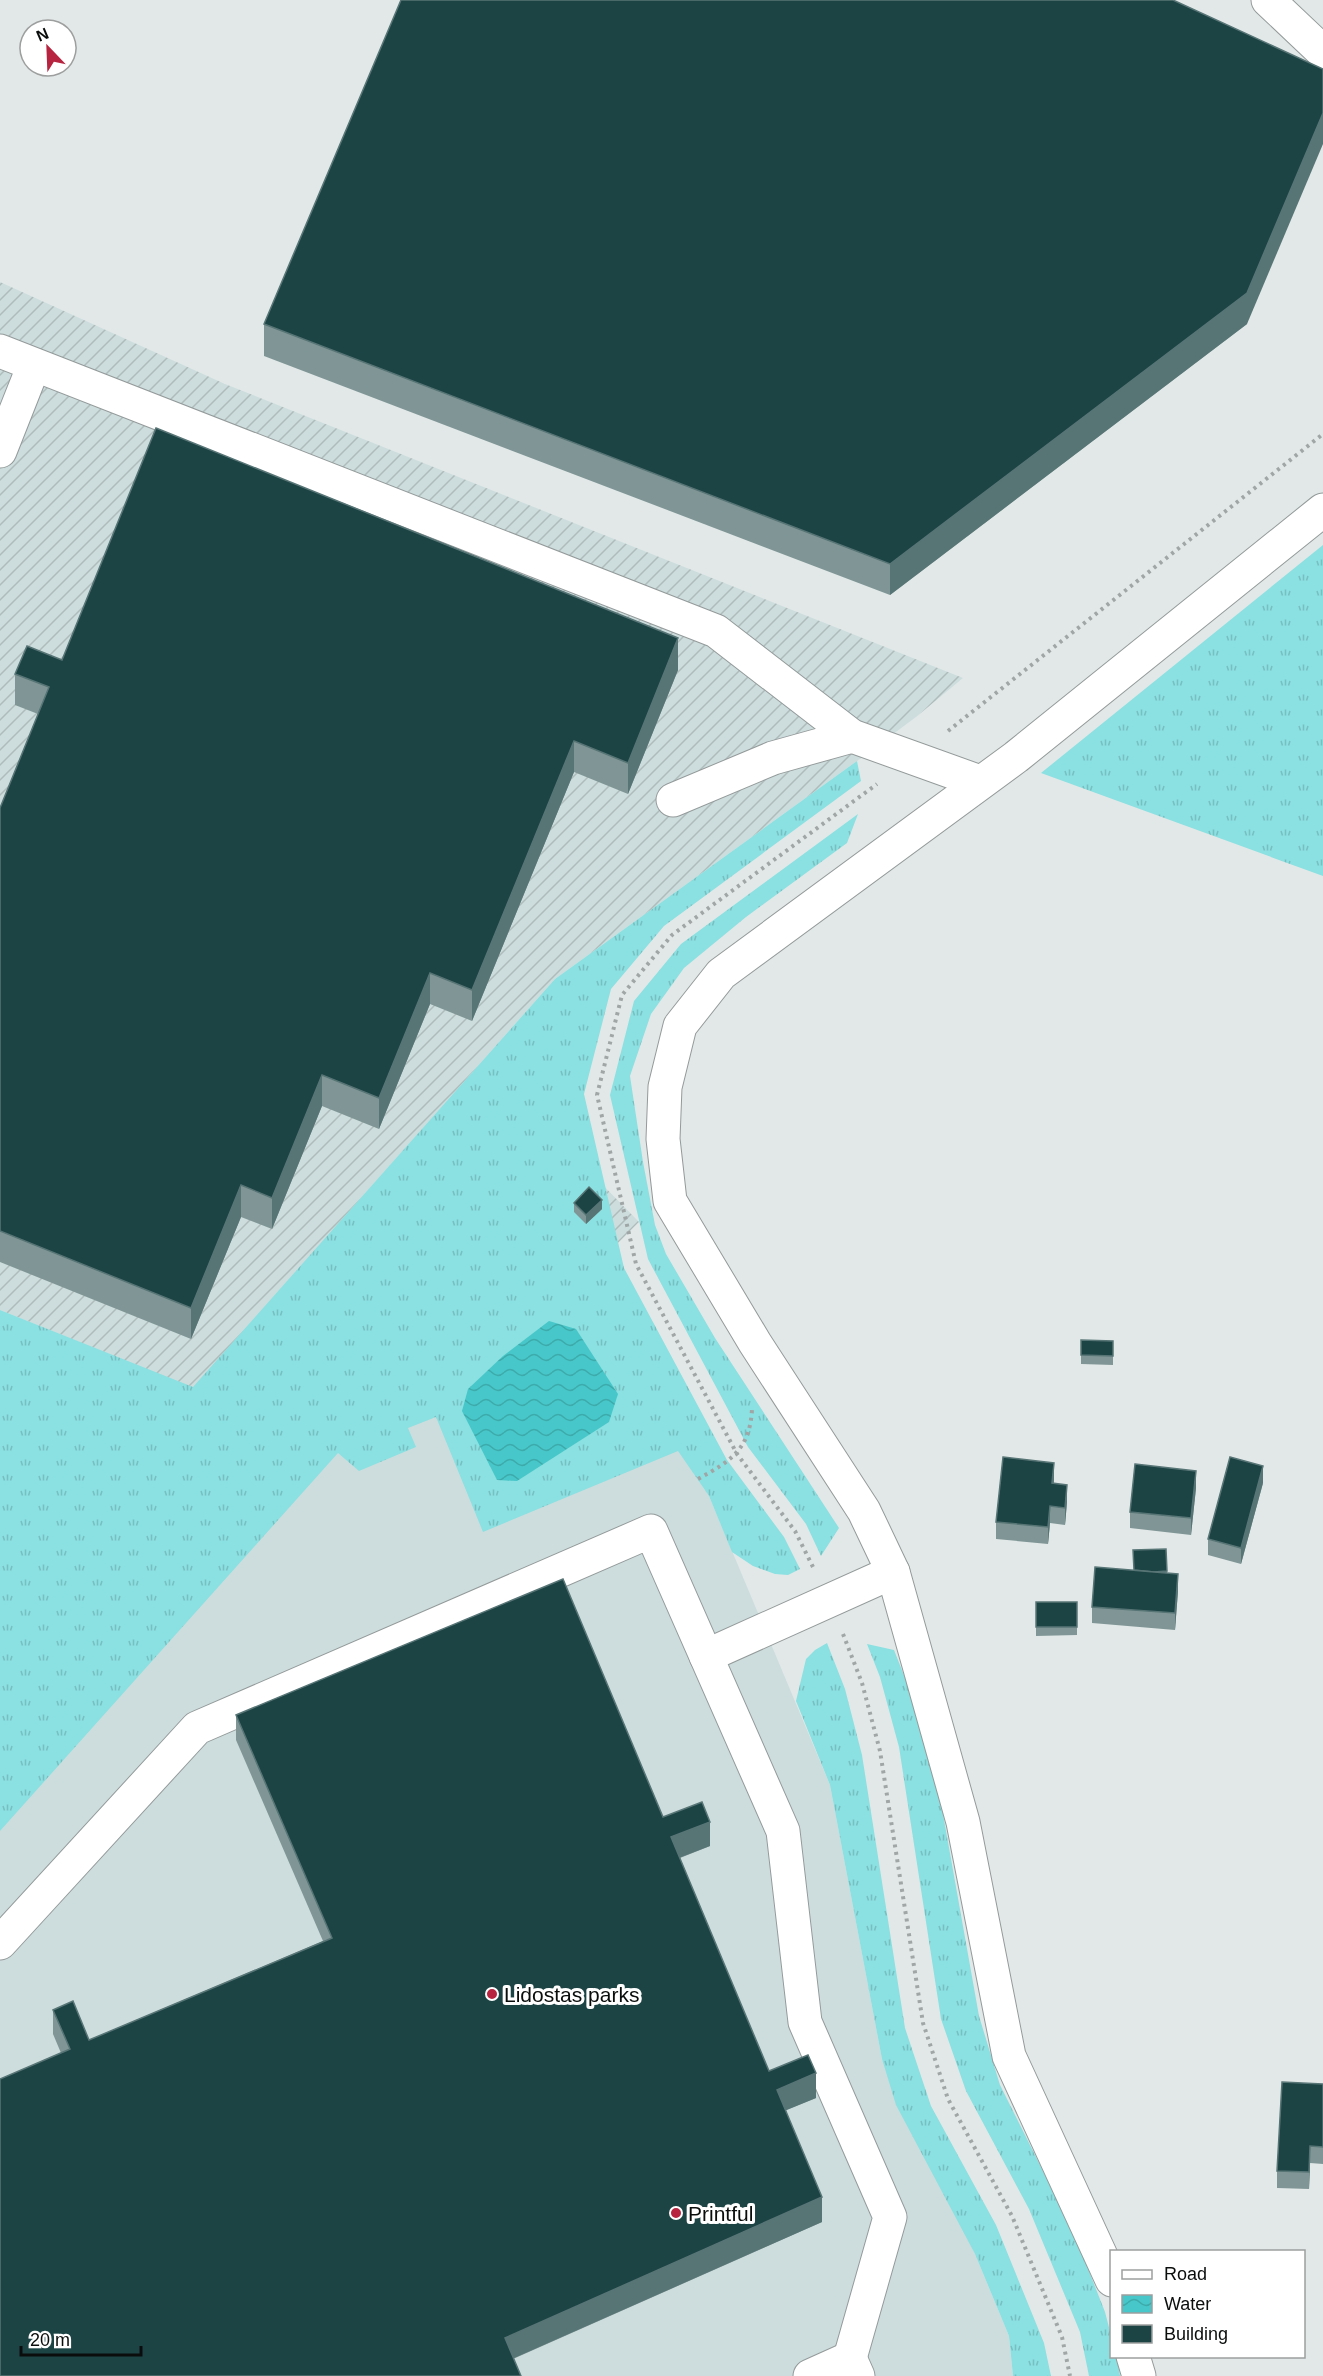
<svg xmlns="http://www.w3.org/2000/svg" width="1323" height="2376" font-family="Arial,sans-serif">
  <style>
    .built { fill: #cddddd }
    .industrial { fill: url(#industrial-furrows) }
    .grass { fill: url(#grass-tufts) }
    .water { fill: url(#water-waves) }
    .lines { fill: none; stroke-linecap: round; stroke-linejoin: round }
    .minor-casing { stroke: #949a9a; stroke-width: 35 }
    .path { stroke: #a0a5a5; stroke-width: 4; stroke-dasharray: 3 4.5; stroke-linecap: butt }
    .minor { stroke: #fff; stroke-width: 33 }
    .wall { fill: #809696 }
    .shaded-wall { fill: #587576 }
    .building { fill: #1d4445; stroke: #587576; stroke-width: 1.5 }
    .poi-dot { fill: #b62440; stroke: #fff; stroke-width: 2 }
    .labels { text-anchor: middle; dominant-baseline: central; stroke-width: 6; stroke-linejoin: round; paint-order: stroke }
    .poi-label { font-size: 21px; fill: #0b0d0d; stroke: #fff; text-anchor: start }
  </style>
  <defs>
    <pattern id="industrial-furrows" width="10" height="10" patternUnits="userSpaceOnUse" patternTransform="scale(1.5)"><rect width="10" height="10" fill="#cddddd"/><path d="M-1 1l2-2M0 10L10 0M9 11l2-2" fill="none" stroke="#afbcbc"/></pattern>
    <pattern id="grass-tufts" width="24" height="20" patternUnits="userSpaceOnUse" patternTransform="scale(1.5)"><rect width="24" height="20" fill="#8be0e1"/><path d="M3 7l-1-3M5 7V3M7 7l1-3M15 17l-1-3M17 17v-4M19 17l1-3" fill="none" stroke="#77bfc0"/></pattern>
    <pattern id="water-waves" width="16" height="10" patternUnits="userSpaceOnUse" patternTransform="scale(1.5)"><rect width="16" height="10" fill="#47c7c9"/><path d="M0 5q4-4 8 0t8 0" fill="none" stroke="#3daaab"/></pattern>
  </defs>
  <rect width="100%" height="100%" fill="#e2e8e8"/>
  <!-- built -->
  <polygon class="built" points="505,1252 678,1450 709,1496 830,1785 882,2059 975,2254 1009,2336 1013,2376 0,2376 0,1801"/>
  <!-- industrial -->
  <g class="industrial">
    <polygon points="0,282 225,384 963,678 916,717 857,761 555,979 193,1388 0,1310"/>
    <polygon points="595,1177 639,1222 601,1260"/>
  </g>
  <!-- grass -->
  <g class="grass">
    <polygon points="1323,545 1323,876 1041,773"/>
    <polygon points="857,761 861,781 664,926 611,989 584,1094 624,1268 727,1460 784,1537 800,1569 788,1575 775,1574 753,1566 732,1552 709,1496 678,1451 483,1532 436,1417 408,1428 416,1447 359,1471 338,1453 0,1831 0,1310 193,1387 555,979"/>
    <polygon points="858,814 847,843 746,917 684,968 651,1014 630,1076 643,1162 655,1225 666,1254 715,1338 839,1528 821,1556 806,1524 748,1447 648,1259 610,1095 634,1001 681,944"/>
    <polygon points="827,1643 845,1689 862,1755 905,2028 931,2106 996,2225 1044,2343 1051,2376 1013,2376 1009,2336 975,2254 896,2105 882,2059 830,1785 796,1701 806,1659 815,1650"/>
    <polygon points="867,1644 894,1650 930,1741 979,2016 1000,2085 1074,2233 1105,2312 1111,2335 1112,2356 1117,2357 1120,2376 1089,2376 1080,2332 1029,2209 966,2091 941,2019 899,1747 880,1677"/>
  </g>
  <!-- water -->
  <polygon class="water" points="549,1321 576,1329 618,1394 609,1422 517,1481 497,1480 462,1411 468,1389 503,1356"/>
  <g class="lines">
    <!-- minor casing -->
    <g class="minor-casing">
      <g id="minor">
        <polyline points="1268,0 1323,52"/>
        <polyline points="0,351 716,631 852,736 980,782"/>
        <polyline points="0,451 34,365"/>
        <polyline points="673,800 773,758 852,736"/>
        <polyline points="706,1656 893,1572"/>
        <polyline points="0,1943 197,1728 651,1531 783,1831 805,2022 890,2217 850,2358"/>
        <polyline points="1112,2280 1009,2056 963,1822 893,1572 864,1511 755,1343 670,1201 663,1139 665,1087 680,1026 721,974 1016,757 1323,510"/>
        <polyline points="1133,2356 1139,2376"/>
        <polyline points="810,2376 850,2358 858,2376"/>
      </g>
    </g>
    <!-- path -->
    <g class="path">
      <polyline points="948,731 1323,434"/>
      <path d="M698,1479c33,-18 52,-30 54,-70"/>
      <polyline points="813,1567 795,1531 737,1454 636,1264 597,1095 622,995 672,935 877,784"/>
      <polyline points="843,1634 862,1683 880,1751 923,2023 948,2099 1012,2216 1062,2337 1070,2376"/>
    </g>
    <!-- minor -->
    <use href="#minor" class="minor"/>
  </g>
  <!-- wall -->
  <g class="wall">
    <polygon points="264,324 1247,324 890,595 264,356"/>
    <polygon points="62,660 678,670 628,794 574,772 472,1021 430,1004 379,1129 322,1106 272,1229 241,1217 191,1339 0,1262 0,808 38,714 15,705 15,674"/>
    <polygon points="574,1203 602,1209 586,1224 574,1212"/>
    <polygon points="1081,1340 1113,1341 1113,1365 1081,1364"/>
    <polygon points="1054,1480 1054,1483 1067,1502 1065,1525 1050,1523 1048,1544 996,1539 996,1522"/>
    <polygon points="1263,1483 1241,1564 1208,1555 1208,1539"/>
    <polygon points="1196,1488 1191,1535 1130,1528 1130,1512"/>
    <polygon points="1166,1549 1167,1573 1178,1591 1175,1630 1092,1623 1092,1607"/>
    <polygon points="1036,1602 1077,1602 1077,1635 1036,1636"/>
    <polygon points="236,1715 663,1817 710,1846 680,1858 769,2071 816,2098 786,2110 822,2222 513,2359 61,2053 53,2034 53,2010 89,2040 323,1941 236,1740"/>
    <polygon points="1323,2084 1323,2164 1310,2163 1309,2189 1277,2188 1277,2171"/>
  </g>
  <!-- shaded-wall -->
  <g class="shaded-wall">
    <polygon points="1323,113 1323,144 1247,324 890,595 890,564"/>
    <polygon points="678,638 678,670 628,794 628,763"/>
    <polygon points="574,741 574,772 472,1021 472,990"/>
    <polygon points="430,973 430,1004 379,1129 379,1098"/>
    <polygon points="322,1075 322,1106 272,1229 272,1198"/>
    <polygon points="241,1185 241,1217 191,1339 191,1308"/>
    <polygon points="602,1200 602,1209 586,1224 586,1215"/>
    <polygon points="1054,1463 1054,1480 1052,1500 1052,1483"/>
    <polygon points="1263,1466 1263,1483 1241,1564 1241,1548"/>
    <polygon points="1196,1471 1196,1488 1191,1535 1191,1518"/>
    <polygon points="1067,1485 1067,1502 1065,1525 1065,1508"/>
    <polygon points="1050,1506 1050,1523 1048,1544 1048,1527"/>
    <polygon points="1178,1574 1178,1591 1175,1630 1175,1613"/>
    <polygon points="710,1822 710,1846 671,1861 671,1837"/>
    <polygon points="816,2073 816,2098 777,2114 777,2090"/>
    <polygon points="1310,2146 1310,2163 1309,2189 1309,2172"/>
    <polygon points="822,2197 822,2222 505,2362 505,2338"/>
  </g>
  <!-- building -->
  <g class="building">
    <polygon points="401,0 1173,0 1323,69 1323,113 1247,293 890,564 264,324"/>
    <polygon points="156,428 678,638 628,763 574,741 472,990 430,973 379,1098 322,1075 272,1198 241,1185 191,1308 0,1231 0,808 49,687 15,674 27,646 62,660"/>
    <polygon points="589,1187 602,1200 586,1215 574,1203"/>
    <polygon points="1081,1340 1113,1341 1113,1356 1081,1355"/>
    <polygon points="1003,1457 1054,1463 1052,1483 1067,1485 1065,1508 1050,1506 1048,1527 996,1522"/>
    <polygon points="1230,1457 1263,1466 1241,1548 1208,1539"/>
    <polygon points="1135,1464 1196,1471 1191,1518 1130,1512"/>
    <polygon points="1166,1549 1167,1571 1154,1572 1134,1570 1133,1550"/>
    <polygon points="1095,1567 1178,1574 1175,1613 1092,1607"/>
    <polygon points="563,1579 663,1817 702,1802 710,1822 671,1837 769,2071 808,2055 816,2073 777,2090 822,2197 505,2338 521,2376 0,2376 0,2079 70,2049 53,2010 73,2001 89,2040 332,1938 236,1715"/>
    <rect x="1036" y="1602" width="41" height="25"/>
    <polygon points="1282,2082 1323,2084 1323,2147 1310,2146 1309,2172 1277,2171"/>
  </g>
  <!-- markers -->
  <g class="poi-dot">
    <circle cx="492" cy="1994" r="6"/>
    <circle cx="676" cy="2213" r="6"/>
  </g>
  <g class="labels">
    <!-- poi labels -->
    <g class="poi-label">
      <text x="504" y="1994">Lidostas parks</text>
      <text x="688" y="2213">Printful</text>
    </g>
  </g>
  <!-- legend -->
  <rect x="1110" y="2250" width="195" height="108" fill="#ffffff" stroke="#9d9e9e" stroke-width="1.5"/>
  <rect x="1122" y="2270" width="30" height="9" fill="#ffffff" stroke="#9d9e9e" stroke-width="1.5"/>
  <text x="1164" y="2280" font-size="18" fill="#0b0d0d">Road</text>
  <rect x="1122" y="2295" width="30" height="18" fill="url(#water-waves)" stroke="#9d9e9e" stroke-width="1.5"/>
  <text x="1164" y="2310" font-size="18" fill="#0b0d0d">Water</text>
  <rect x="1122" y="2325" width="30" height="18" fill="#1d4445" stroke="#9d9e9e" stroke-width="1.5"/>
  <text x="1164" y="2340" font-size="18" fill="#0b0d0d">Building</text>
  <!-- north arrow -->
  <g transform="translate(48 48) rotate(337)"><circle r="28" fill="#ffffff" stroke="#9d9e9e" stroke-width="1.5"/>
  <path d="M0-4.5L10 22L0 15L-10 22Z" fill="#b62440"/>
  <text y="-9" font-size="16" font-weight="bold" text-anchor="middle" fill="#0b0d0d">N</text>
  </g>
  <!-- scale -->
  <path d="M21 2346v9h120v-9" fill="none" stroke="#0b0d0d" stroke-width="3"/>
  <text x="30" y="2346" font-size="18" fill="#0b0d0d" stroke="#ffffff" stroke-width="4.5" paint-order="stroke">20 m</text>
</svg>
